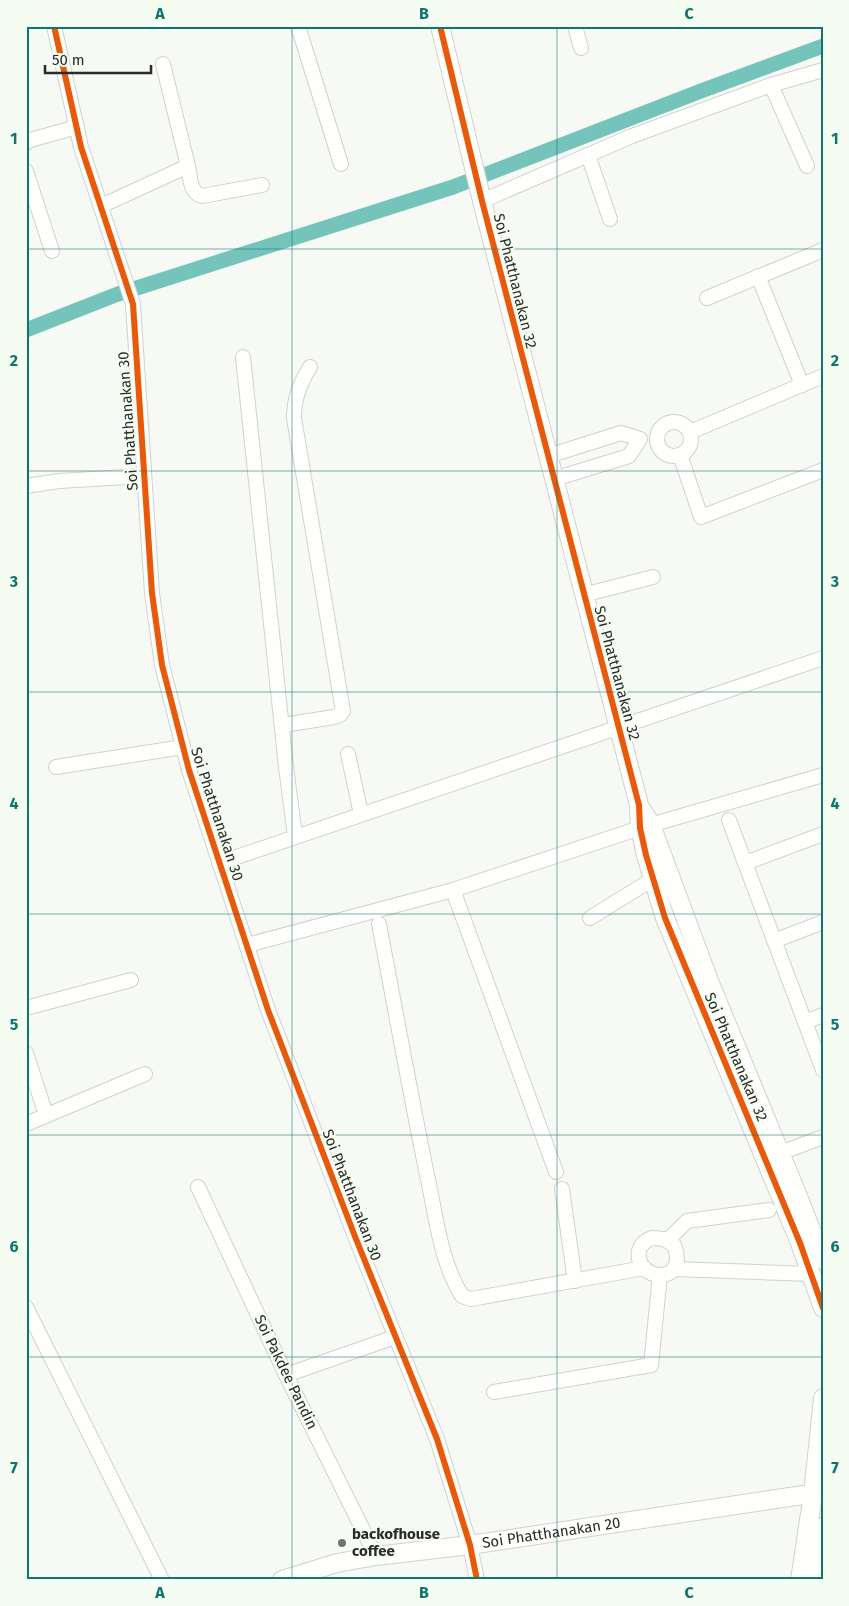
<svg xmlns="http://www.w3.org/2000/svg" width="849" height="1606" font-family="'Fira Sans',sans-serif">
  <style>
    .lines { fill: none; stroke-linecap: round; stroke-linejoin: round }
    .canal { stroke: #74c4bc; stroke-width: 15 }
    .minor-casing { stroke: #d0d2cf; stroke-width: 16 }
    .tertiary-casing { stroke: #d0d2cf; stroke-width: 20 }
    .minor { stroke: #fefefd; stroke-width: 14 }
    .tertiary { stroke: #fefefd; stroke-width: 18 }
    .cycleway-casing { stroke: #f5fcf1; stroke-width: 9 }
    .cycleway { stroke: #e8590c; stroke-width: 6 }
    .grid { fill: none; stroke: #0f766e; stroke-width: 1; stroke-opacity: 0.55 }
    .poi-dot { fill: #71736f; stroke: #f5fcf1; stroke-width: 2 }
    .labels { text-anchor: middle; dominant-baseline: central; stroke-width: 4; stroke-linejoin: round; paint-order: stroke }
    .street-label { font-size: 15px; fill: #292b27; stroke: #f5fcf1 }
    .poi-label { font-size: 15px; font-weight: bold; fill: #292b27; stroke: #f5fcf1; text-anchor: start }
    .neatline { fill: none; stroke: #0f766e; stroke-width: 2 }
    .grid-label { font-size: 16px; text-anchor: middle; font-weight: bold; fill: #0f766e }
  </style>
  <rect width="100%" height="100%" fill="#f6f9f4"/>
  <g class="lines">
    <!-- canal -->
    <polyline class="canal" points="26,330 118,294 453,187 701,91 823,46"/>
    <!-- minor casing -->
    <g class="minor-casing">
      <g id="minor">
        <polyline points="54,26 81,147 133,304 152,593 162,665 189,770 268,1010 356,1239 437,1439 470,1545 477,1580"/>
        <polyline points="298,26 341,164"/>
        <polyline points="575,26 581,48"/>
        <polyline points="163,64 188,166"/>
        <polyline points="771,85 807,166"/>
        <polyline points="26,143 30,140 77,127"/>
        <polyline points="588,155 610,219"/>
        <polyline points="26,171 52,251"/>
        <polyline points="482,201 632,136 771,85 823,70"/>
        <path d="M101,206l87,-40c2,11 2,27 14,30l60,-11"/>
        <polyline points="758,276 802,385"/>
        <polyline points="707,298 823,250"/>
        <polyline points="243,357 286,767 295,836"/>
        <circle cx="674" cy="439" r="17"/>
        <polyline points="690,432 823,376"/>
        <polyline points="680,455 701,517 823,470"/>
        <polyline points="548,456 621,433 640,439 629,456 554,479"/>
        <polyline points="26,486 59,481 144,476"/>
        <polyline points="583,595 653,577"/>
        <path d="M283,725l51,-8 6,-2 3,-4 -49,-293c0,-20 6,-34 16,-51"/>
        <polyline points="348,754 361,814"/>
        <polyline points="56,767 183,747"/>
        <polyline points="729,820 745,863 823,834"/>
        <polyline points="219,863 823,658"/>
        <polyline points="745,863 823,1070"/>
        <polyline points="453,890 556,1172"/>
        <polyline points="590,918 653,879"/>
        <path d="M379,924c16,84 31,168 48,251 9,40 13,86 35,121l9,3 173,-31"/>
        <polyline points="774,941 823,922"/>
        <polyline points="247,945 453,890 640,828 823,775"/>
        <polyline points="26,1008 131,980"/>
        <polyline points="805,1022 823,1015"/>
        <polyline points="26,1053 46,1115"/>
        <polyline points="26,1124 145,1074"/>
        <polyline points="772,1156 823,1137"/>
        <polyline points="198,1187 286,1375 376,1556"/>
        <polyline points="562,1189 575,1281"/>
        <path d="M652,1238l12,1 10,6c16,42 -40,36 -35,6 2,-7 6,-11 13,-13z"/>
        <polyline points="668,1240 687,1221 769,1210"/>
        <polyline points="674,1269 811,1274"/>
        <polyline points="26,1307 162,1580"/>
        <polyline points="286,1375 395,1337"/>
        <polyline points="494,1392 651,1365 660,1275"/>
      </g>
    </g>
    <!-- tertiary casing -->
    <g class="tertiary-casing">
      <g id="tertiary">
        <polyline points="440,26 482,201 639,805 640,828 646,855 665,918 800,1243 823,1308"/>
        <polyline points="642,810 651,825 709,981 795,1189 823,1260"/>
        <path id="s1" d="M282,1580l55,-17 39,-7 94,-11 353,-53"/>
        <polyline points="800,1580 813,1494 823,1398"/>
        <polyline points="816,1580 823,1527"/>
      </g>
    </g>
    <!-- minor -->
    <use href="#minor" class="minor"/>
    <!-- tertiary -->
    <use href="#tertiary" class="tertiary"/>
    <!-- cycleway casing -->
    <g class="cycleway-casing">
      <g id="cycleway">
        <polyline points="54,26 81,147 133,304 152,593 162,665 189,770 268,1010 356,1239 437,1439 470,1545 477,1580"/>
        <polyline points="440,26 482,201 639,805 640,828 646,855 665,918 800,1243 823,1308"/>
      </g>
    </g>
    <!-- cycleway -->
    <use href="#cycleway" class="cycleway"/>
  </g>
  <!-- grid -->
  <path class="grid" d="M292,26v1554M557,26v1554M26,249h797M26,471h797M26,692h797M26,914h797M26,1135h797M26,1357h797"/>
  <!-- markers -->
  <circle class="poi-dot" cx="342" cy="1543" r="5"/>
  <g class="labels">
    <!-- street labels -->
    <g class="street-label">
      <text transform="translate(515 281) rotate(76)">Soi Phatthanakan 32</text>
      <text transform="translate(128 421) rotate(-94)">Soi Phatthanakan 30</text>
      <text transform="translate(617 673) rotate(75)">Soi Phatthanakan 32</text>
      <text transform="translate(217 814) rotate(72)">Soi Phatthanakan 30</text>
      <text transform="translate(736 1057) rotate(67)">Soi Phatthanakan 32</text>
      <text transform="translate(352 1195) rotate(69)">Soi Phatthanakan 30</text>
      <text transform="translate(286 1372) rotate(64)">Soi Pakdee Pandin</text>
      <text stroke="none"><textPath href="#s1" startOffset="274">Soi Phatthanakan 20</textPath></text>
    </g>
    <!-- poi labels -->
    <g class="poi-label">
      <text x="352" y="1534">backofhouse<tspan x="352" dy="17">coffee</tspan></text>
    </g>
  </g>
  <!-- border -->
  <rect width="849" height="1606" fill="none" stroke="#f5fcf1" stroke-width="55"/>
  <!-- scale -->
  <path d="M45 65v8h106v-8" fill="none" stroke="#292b27" stroke-width="2.5"/>
  <text x="52" y="65" font-size="15" fill="#292b27" stroke="#f5fcf1" stroke-width="4" paint-order="stroke">50 m</text>
  <rect x="28" y="28" width="794" height="1550" class="neatline"/>
  <g class="grid-label">
    <text x="160" y="19">A</text>
    <text x="424" y="19">B</text>
    <text x="689" y="19">C</text>
    <text x="14" y="144">1</text>
    <text x="835" y="144">1</text>
    <text x="14" y="366">2</text>
    <text x="835" y="366">2</text>
    <text x="14" y="587">3</text>
    <text x="835" y="587">3</text>
    <text x="14" y="809">4</text>
    <text x="835" y="809">4</text>
    <text x="14" y="1030">5</text>
    <text x="835" y="1030">5</text>
    <text x="14" y="1252">6</text>
    <text x="835" y="1252">6</text>
    <text x="14" y="1473">7</text>
    <text x="835" y="1473">7</text>
    <text x="160" y="1598">A</text>
    <text x="424" y="1598">B</text>
    <text x="689" y="1598">C</text>
  </g>
</svg>
